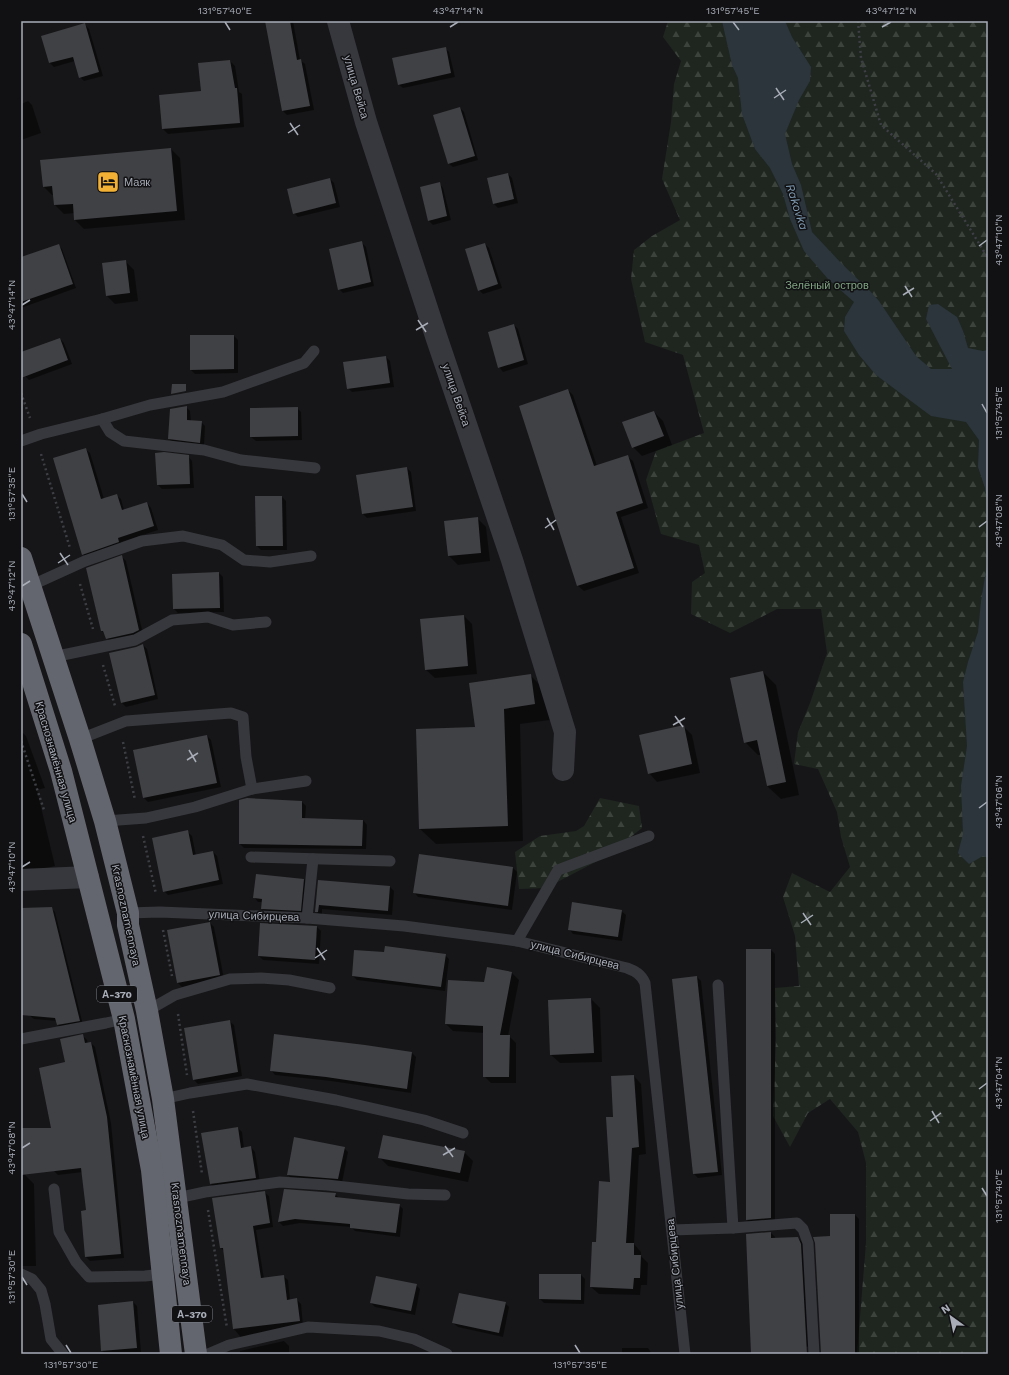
<svg xmlns="http://www.w3.org/2000/svg" width="1009" height="1375" font-family="'Work Sans',sans-serif">
  <style>
    .forest { fill: url(#forest-firs) }
    .water { fill: #2c353c }
    .shadow { fill: #0007 }
    .building { fill: #404145 }
    .lines { fill: none; stroke-linecap: round; stroke-linejoin: round }
    .path { stroke: #3d3f44; stroke-width: 2.5; stroke-dasharray: 2 3; stroke-linecap: butt }
    .lane { stroke: #37383d; stroke-width: 11 }
    .street { stroke: #37383d; stroke-width: 22 }
    .highway { stroke: #63666e; stroke-width: 22 }
    .ticks { fill: none; stroke: #a8adb8; stroke-width: 1.5 }
    .labels { text-anchor: middle; dominant-baseline: central; stroke-width: 3; stroke-linejoin: round; paint-order: stroke }
    .shield { fill: #111113; stroke: #7b7e86; stroke-width: 1 }
    .shield-label { font-size: 10px; font-weight: bold; fill: #a8adb8 }
    .street-label { font-size: 11px; fill: #a8adb8; stroke: #111113 }
    .poi-label { font-size: 11px; fill: #a8adb8; stroke: #111113; text-anchor: start }
    .park-label { font-size: 11px; fill: #7fa381; stroke: #111113 }
    .water-label { font-size: 12px; font-style: italic; fill: #7f9bb3; stroke: #111113 }
    .neatline { fill: none; stroke: #a8adb8; stroke-width: 1.5 }
    .ticks-label { font-size: 10px; text-anchor: middle; fill: #a8adb8 }
  </style>
  <defs>
    <pattern id="forest-firs" width="22" height="20" patternUnits="userSpaceOnUse"><rect width="22" height="20" fill="#1e261f"/><path d="M5 1l3.5 6h-7zM16 11l3.5 6h-7z" fill="#3c433d"/></pattern>
  </defs>
  <rect width="100%" height="100%" fill="#161618"/>
  <!-- forest -->
  <g class="forest">
    <polygon points="668,21 988,21 988,1354 857,1354 866,1243 866,1163 858,1132 830,1099 808,1113 790,1147 773,1116 776,1038 775,988 799,986 795,936 783,897 792,873 830,892 850,867 841,837 837,812 818,769 794,764 798,732 810,703 827,653 821,609 777,609 730,633 691,614 692,582 705,573 699,545 661,534 646,480 656,451 704,433 683,355 645,342 631,279 634,250 652,236 680,220 662,179 671,122 674,84 681,61 663,37"/>
    <polygon points="600,798 639,806 642,828 605,857 546,888 519,889 515,852 540,836 576,831 584,826"/>
  </g>
  <!-- water -->
  <g class="water">
    <polygon points="722,21 785,21 792,37 811,67 810,81 799,100 785,134 792,164 801,185 812,232 841,263 870,291 879,301 916,356 931,369 952,369 926,319 929,305 938,304 957,317 963,331 968,348 983,351 988,350 988,508 985,488 978,467 979,440 966,422 931,416 876,375 859,355 844,331 845,317 854,302 828,279 804,251 790,219 783,194 770,168 755,149 742,114 738,78 732,65"/>
    <polygon points="988,559 988,858 983,856 969,864 958,853 963,834 961,786 967,746 963,682 968,662 978,632 981,601"/>
  </g>
  <!-- shadow -->
  <g class="shadow">
    <polygon points="266,21 293,21 300,60 305,64 314,110 287,115 283,111"/>
    <polygon points="85,25 89,29 103,76 84,81 80,77 75,61 54,67 50,63 42,37"/>
    <polygon points="445,48 449,52 455,77 403,88 398,84"/>
    <polygon points="230,61 235,66 239,92 242,94 244,127 168,134 163,129 202,92"/>
    <polygon points="28,101 32,105 41,133 21,140 21,104"/>
    <polygon points="460,108 464,112 478,160 453,167 448,163"/>
    <polygon points="171,149 180,158 185,220 84,229 75,220 75,213 64,214 55,205 54,195 52,195 43,186"/>
    <polygon points="508,174 512,178 518,203 498,208 494,204"/>
    <polygon points="330,179 334,183 340,207 298,217 294,213"/>
    <polygon points="439,183 443,188 451,220 433,225 429,221"/>
    <polygon points="362,243 366,247 374,286 343,293 339,289"/>
    <polygon points="485,244 489,248 502,288 483,294 479,290"/>
    <polygon points="58,245 62,249 76,288 21,308 21,258"/>
    <polygon points="125,261 134,270 138,301 115,304 107,296"/>
    <polygon points="514,325 518,329 528,364 503,372 499,367"/>
    <polygon points="234,336 238,340 238,373 195,374 191,370"/>
    <polygon points="60,339 64,343 72,364 29,380 25,376 21,365 21,353"/>
    <polygon points="386,357 390,361 394,387 352,392 348,388"/>
    <polygon points="568,390 573,395 597,466 627,456 633,461 648,508 621,517 639,573 584,591 578,586 520,407"/>
    <polygon points="186,407 190,411 191,421 201,422 205,426 204,446 173,443 169,439"/>
    <polygon points="297,408 301,412 302,440 256,441 251,437"/>
    <polygon points="654,412 663,421 672,445 642,456 633,447"/>
    <polygon points="85,449 90,453 104,499 116,495 121,499 124,510 147,503 151,508 158,530 121,542 122,546 87,558 83,554"/>
    <polygon points="156,454 188,456 192,461 194,488 162,489 158,485"/>
    <polygon points="407,468 411,472 416,511 367,518 363,514"/>
    <polygon points="282,497 286,501 287,550 261,550 257,546"/>
    <polygon points="477,518 486,527 490,561 458,565 449,556"/>
    <polygon points="122,557 126,561 143,634 111,643 102,631"/>
    <polygon points="219,573 223,577 224,612 178,613 174,609"/>
    <polygon points="464,616 472,624 477,674 435,678 426,670"/>
    <polygon points="143,645 147,649 158,699 126,707 122,703 137,648"/>
    <polygon points="763,672 776,685 799,795 781,799 767,786 761,755 758,755 745,742"/>
    <polygon points="530,675 546,691 550,720 520,724 523,841 436,844 420,829 476,728"/>
    <polygon points="683,726 692,735 700,773 657,782 649,773"/>
    <polygon points="21,731 26,736 45,788 37,790 55,866 21,874"/>
    <polygon points="207,736 211,740 221,787 148,802 144,798 134,750"/>
    <polygon points="302,802 306,806 305,819 363,820 367,825 366,849 244,848 240,844"/>
    <polygon points="187,831 192,836 196,856 213,852 217,856 223,884 168,895 164,891"/>
    <polygon points="513,868 517,872 512,910 418,897 414,892"/>
    <polygon points="304,879 308,884 305,914 267,913 262,909 263,902 258,902 254,897"/>
    <polygon points="319,881 390,887 394,891 392,915 322,909 322,916 320,915 316,911"/>
    <polygon points="51,908 55,912 83,1025 62,1029 58,1025 57,1021 34,1019 29,1015 21,974 21,909"/>
    <polygon points="621,911 626,915 622,941 573,934 569,929"/>
    <polygon points="210,923 214,927 224,979 182,987 178,983 168,931"/>
    <polygon points="317,927 321,931 319,964 263,960 259,956"/>
    <polygon points="747,950 771,950 775,954 775,1222 751,1224 747,1220"/>
    <polygon points="445,955 449,959 445,991 357,980 353,976"/>
    <polygon points="488,968 512,973 519,980 508,1036 509,1036 516,1043 516,1083 491,1083 484,1076 484,1033 453,1031 446,1024 484,983"/>
    <polygon points="697,977 701,981 722,1175 698,1178 694,1174"/>
    <polygon points="591,999 600,1008 602,1062 560,1063 551,1055"/>
    <polygon points="229,1021 234,1025 242,1076 198,1084 194,1080"/>
    <polygon points="83,1036 87,1040 88,1044 91,1043 95,1047 111,1123 124,1258 90,1261 86,1257 87,1211 83,1172 58,1175 54,1171 52,1128 66,1063"/>
    <polygon points="365,1046 412,1053 416,1057 411,1093 331,1081 275,1075 271,1070"/>
    <polygon points="634,1076 641,1084 646,1154 639,1155 634,1244 641,1252 641,1256 648,1263 647,1285 641,1285 640,1295 599,1294 591,1287 597,1243 611,1183 614,1118"/>
    <polygon points="238,1128 242,1132 244,1149 251,1147 255,1152 260,1182 215,1188 211,1184"/>
    <polygon points="295,1138 344,1148 348,1152 342,1183 292,1179 288,1175"/>
    <polygon points="464,1152 473,1161 468,1182 388,1166 379,1157"/>
    <polygon points="21,1171 34,1184 36,1266 21,1266"/>
    <polygon points="264,1192 269,1196 273,1227 256,1230 264,1279 283,1276 288,1280 290,1300 297,1300 301,1304 303,1325 243,1340 234,1329 225,1252 221,1248"/>
    <polygon points="335,1194 339,1198 399,1205 403,1209 400,1237 355,1231 351,1227 300,1223 283,1226 279,1222"/>
    <polygon points="855,1215 859,1219 859,1354 822,1354"/>
    <polygon points="771,1233 775,1237 775,1239 798,1238 802,1242 805,1249 810,1346 806,1347 807,1354 752,1354"/>
    <polygon points="581,1275 585,1279 584,1304 544,1303 540,1299"/>
    <polygon points="416,1285 420,1289 415,1315 375,1307 371,1303"/>
    <polygon points="133,1302 137,1306 141,1352 106,1354 102,1351"/>
    <polygon points="505,1303 509,1307 503,1337 458,1327 453,1323"/>
    <polygon points="284,1341 289,1346 289,1354 240,1354 240,1351"/>
    <polygon points="622,1348 648,1348 652,1354 622,1354"/>
    <polygon points="334,1353 383,1353 384,1354 334,1354"/>
  </g>
  <!-- building -->
  <g class="building">
    <polygon points="265,21 290,21 297,60 301,59 310,106 282,111"/>
    <polygon points="85,23 99,72 79,78 73,57 49,63 41,36"/>
    <polygon points="446,47 451,73 398,85 392,58"/>
    <polygon points="230,60 235,88 237,88 240,123 162,129 159,95 201,91 198,63"/>
    <polygon points="460,107 475,156 448,164 433,115"/>
    <polygon points="171,148 177,211 74,220 73,204 54,205 52,186 43,187 40,160"/>
    <polygon points="508,173 514,199 493,204 487,178"/>
    <polygon points="330,178 336,203 293,214 287,189"/>
    <polygon points="440,182 447,216 428,221 420,187"/>
    <polygon points="362,241 371,282 338,290 329,249"/>
    <polygon points="485,243 498,284 478,291 465,249"/>
    <polygon points="59,244 73,284 21,302 21,257"/>
    <polygon points="126,260 130,293 106,296 102,263"/>
    <polygon points="514,324 524,360 498,368 488,332"/>
    <polygon points="190,335 234,335 234,369 190,370"/>
    <polygon points="60,338 68,360 21,378 21,352"/>
    <polygon points="386,356 390,383 347,389 343,362"/>
    <polygon points="172,384 186,384 186,391 171,394"/>
    <polygon points="568,389 594,466 628,455 643,503 616,512 634,568 577,586 519,406"/>
    <polygon points="187,406 187,420 202,421 200,443 168,439 170,409"/>
    <polygon points="298,407 298,436 250,437 250,408"/>
    <polygon points="654,411 664,436 632,448 622,422"/>
    <polygon points="86,448 101,499 117,494 122,510 147,502 154,526 118,538 119,542 82,555 53,458"/>
    <polygon points="164,452 189,455 190,484 157,485 155,453"/>
    <polygon points="407,467 413,507 362,514 356,475"/>
    <polygon points="255,496 282,496 283,546 256,546"/>
    <polygon points="478,517 481,553 448,556 444,521"/>
    <polygon points="122,555 139,630 133,633 106,639 103,631 101,631 86,568"/>
    <polygon points="219,572 220,608 173,609 172,574"/>
    <polygon points="464,615 468,666 425,670 420,619"/>
    <polygon points="143,644 155,695 121,703 109,653 136,647"/>
    <polygon points="763,671 786,782 767,786 757,740 744,743 730,678"/>
    <polygon points="531,674 535,704 504,709 508,826 419,829 416,729 475,727 469,683"/>
    <polygon points="684,725 692,764 648,774 639,735"/>
    <polygon points="207,735 217,783 143,798 133,750"/>
    <polygon points="247,798 302,801 302,818 363,820 362,846 239,844 239,800"/>
    <polygon points="188,830 193,855 213,851 219,880 163,892 152,838"/>
    <polygon points="419,854 513,867 508,906 413,893"/>
    <polygon points="256,874 304,879 301,911 261,909 262,899 253,898"/>
    <polygon points="318,880 390,886 388,911 319,905 318,912 315,912"/>
    <polygon points="572,902 622,910 618,937 568,930"/>
    <polygon points="52,907 80,1021 57,1025 55,1018 21,1015 21,908"/>
    <polygon points="210,922 220,975 177,983 167,930"/>
    <polygon points="260,923 317,926 315,960 258,956"/>
    <polygon points="385,946 446,954 441,987 352,976 354,950 384,952"/>
    <polygon points="746,949 771,949 771,1218 746,1220"/>
    <polygon points="487,967 512,972 500,1035 510,1035 509,1077 483,1077 483,1026 445,1024 448,980 484,982"/>
    <polygon points="697,976 718,1172 693,1174 672,979"/>
    <polygon points="591,998 594,1053 550,1055 548,1000"/>
    <polygon points="230,1020 238,1072 193,1080 184,1028"/>
    <polygon points="83,1034 85,1043 91,1042 107,1117 121,1254 85,1257 81,1211 86,1210 81,1168 21,1175 21,1128 51,1128 39,1068 65,1062 60,1039"/>
    <polygon points="274,1034 365,1045 412,1052 407,1089 326,1077 270,1071"/>
    <polygon points="634,1075 639,1147 632,1148 626,1243 634,1243 634,1255 641,1255 640,1278 634,1278 633,1289 590,1287 592,1242 596,1242 599,1181 610,1182 606,1117 613,1117 611,1076"/>
    <polygon points="238,1127 241,1148 251,1146 256,1178 210,1184 201,1133"/>
    <polygon points="383,1135 465,1151 460,1173 378,1158"/>
    <polygon points="294,1137 345,1147 338,1179 287,1175"/>
    <polygon points="284,1189 336,1193 335,1197 400,1204 396,1233 350,1228 350,1224 295,1219 278,1222"/>
    <polygon points="265,1191 270,1223 253,1226 261,1278 284,1275 287,1300 297,1298 300,1321 233,1329 223,1248 220,1248 212,1198"/>
    <polygon points="830,1214 855,1214 855,1354 821,1354 815,1243 813,1237 830,1236"/>
    <polygon points="771,1232 771,1238 798,1237 801,1244 807,1354 751,1354 746,1234"/>
    <polygon points="539,1274 581,1274 581,1300 539,1299"/>
    <polygon points="376,1276 417,1284 411,1311 370,1303"/>
    <polygon points="459,1293 506,1302 499,1333 452,1323"/>
    <polygon points="133,1301 137,1348 101,1351 98,1305"/>
  </g>
  <g class="lines">
    <!-- path -->
    <g class="path">
      <polyline points="858,21 861,58 881,125 936,174 988,258"/>
      <polyline points="21,393 30,418"/>
      <polyline points="41,454 70,548"/>
      <polyline points="80,584 93,629"/>
      <polyline points="103,665 115,706"/>
      <polyline points="21,741 44,810"/>
      <polyline points="123,742 135,800"/>
      <polyline points="143,836 156,894"/>
      <polyline points="163,930 172,976"/>
      <polyline points="178,1014 187,1075"/>
      <polyline points="193,1111 202,1174"/>
      <polyline points="208,1210 227,1328"/>
    </g>
    <!-- lane -->
    <g class="lane">
      <polyline points="102,419 110,432 124,441 204,450 241,460 315,468"/>
      <polyline points="21,441 41,434 102,419 150,405 223,392 304,363 314,351"/>
      <polyline points="30,586 85,561 142,541 183,536 222,545 244,560 270,562 311,556"/>
      <polyline points="53,657 135,640 172,620 208,617 233,625 266,622"/>
      <polyline points="80,739 126,721 231,713 243,717 246,757 252,789"/>
      <polyline points="105,821 146,818 195,807 252,789 306,781"/>
      <polyline points="251,857 390,861"/>
      <path d="M128,913l32,-1 147,6 97,8 113,15 110,27c8,3 14,6 18,15l40,371"/>
      <polyline points="307,918 313,859"/>
      <polyline points="517,941 558,870 649,836"/>
      <polyline points="718,985 733,1228"/>
      <polyline points="147,1011 175,995 230,979 261,978 289,980 330,988"/>
      <polyline points="21,1039 106,1023 124,1019"/>
      <polyline points="163,1099 190,1093 247,1084 336,1100 424,1120 463,1133"/>
      <polyline points="54,1189 59,1232 76,1262 89,1277 145,1276 163,1274"/>
      <polyline points="177,1198 205,1192 280,1182 327,1185 408,1194 445,1195"/>
      <polyline points="672,1230 733,1228 797,1223 803,1229 808,1243 814,1354"/>
      <polyline points="21,1274 32,1279 41,1290 45,1304 51,1339 63,1354"/>
      <polyline points="208,1354 229,1345 308,1327 379,1331 414,1339 447,1354"/>
    </g>
    <!-- street -->
    <g class="street">
      <polyline points="338,21 366,122 437,339 512,560 565,732 563,770"/>
      <polyline points="21,880 88,877"/>
    </g>
    <!-- highway -->
    <g class="highway">
      <polyline points="21,558 80,739 105,821 128,913 128,925 147,1011 163,1099 196,1354"/>
      <polyline points="21,644 61,771 124,1019 152,1170 171,1354"/>
    </g>
  </g>
  <!-- ticks -->
  <path class="ticks" d="M225,22l5,8M733,22l6,8M450,27l8,-5M882,27l9,-5M776,88l8,12M774,98l12,-8M290,123l8,12M288,133l12,-8M979,246l8,-6M905,286l7,11M903,295l11,-7M22,305l8,-5M418,320l8,12M416,330l12,-7M982,404l5,9M22,494l5,8M547,518l7,12M979,527l8,-6M545,528l11,-8M60,553l8,12M58,563l12,-8M22,586l8,-5M675,716l8,11M673,725l12,-7M189,750l7,12M187,760l11,-7M979,808l8,-6M22,867l8,-5M803,913l8,12M801,923l12,-8M317,948l8,12M315,958l12,-8M979,1089l8,-6M932,1111l7,12M930,1121l11,-8M445,1146l8,11M22,1148l8,-5M443,1155l12,-7M982,1188l5,8M22,1277l5,8M66,1345l5,8M575,1345l5,8"/>
  <!-- icons -->
  <defs>
    <g id="hotel-square" transform="scale(1.15)"><rect x="-9" y="-9" width="18" height="18" rx="4" fill="#f2b134" stroke="#111113"/><path d="M-6-4.5h1.5V1H6V5H4.5V3h-9V5H-6ZM-4 0a1.8 1.8 0 1 1 3.6 0ZM.5 0V-2.5h3Q6-2.5 6 0Z" fill="#111"/></g>
  </defs>
  <g fill-rule="evenodd">
    <use href="#hotel-square" x="108" y="182"/>
  </g>
  <g class="labels">
    <!-- shield labels -->
    <g class="shield">
      <rect x="97" y="986" width="40" height="16" rx="3"/>
      <rect x="172" y="1306" width="40" height="16" rx="3"/>
    </g>
    <g class="shield-label">
      <text x="117" y="994">А-370</text>
      <text x="192" y="1314">А-370</text>
    </g>
    <!-- street labels -->
    <g class="street-label">
      <text transform="translate(356 87) rotate(74)">улица Вейса</text>
      <text transform="translate(456 395) rotate(71)">улица Вейса</text>
      <text transform="translate(56 762) rotate(74)">Краснознамённая улица</text>
      <text transform="translate(126 915) rotate(78)">Krasnoznamennaya</text>
      <text transform="translate(254 916) rotate(2)">улица Сибирцева</text>
      <text transform="translate(575 955) rotate(14)">улица Сибирцева</text>
      <text transform="translate(134 1077) rotate(79)">Краснознамённая улица</text>
      <text transform="translate(181 1234) rotate(83)">Krasnoznamennaya</text>
      <text transform="translate(675 1264) rotate(-96)">улица Сибирцева</text>
    </g>
    <!-- poi labels -->
    <g class="poi-label">
      <text x="124" y="182">Маяк</text>
    </g>
    <!-- park labels -->
    <g class="park-label">
      <text x="827" y="285">Зелёный остров</text>
    </g>
    <!-- water labels -->
    <g class="water-label">
      <text transform="translate(797 207) rotate(72)">Rakovka</text>
    </g>
  </g>
  <!-- border -->
  <rect width="1009" height="1375" fill="none" stroke="#111113" stroke-width="44"/>
  <!-- north arrow -->
  <g transform="translate(951 1317) rotate(327)" stroke="#111113" stroke-width="3" paint-order="stroke">
  <path d="M0-3L7 15L0 10L-7 15Z" fill="#a8adb8"/>
  <text y="-6" font-size="11" font-weight="bold" text-anchor="middle" fill="#a8adb8">N</text>
  </g>
  <rect x="22" y="22" width="965" height="1331" class="neatline"/>
  <g class="ticks-label">
    <text x="225" y="14">131°57'40"E</text>
    <text x="458" y="14">43°47'14"N</text>
    <text x="733" y="14">131°57'45"E</text>
    <text x="891" y="14">43°47'12"N</text>
    <text transform="translate(998 240) rotate(-90)" y="4">43°47'10"N</text>
    <text transform="translate(11 305) rotate(-90)" y="4">43°47'14"N</text>
    <text transform="translate(998 413) rotate(-90)" y="4">131°57'45"E</text>
    <text transform="translate(11 494) rotate(-90)" y="4">131°57'35"E</text>
    <text transform="translate(998 521) rotate(-90)" y="4">43°47'08"N</text>
    <text transform="translate(11 586) rotate(-90)" y="4">43°47'12"N</text>
    <text transform="translate(998 802) rotate(-90)" y="4">43°47'06"N</text>
    <text transform="translate(11 867) rotate(-90)" y="4">43°47'10"N</text>
    <text transform="translate(998 1083) rotate(-90)" y="4">43°47'04"N</text>
    <text transform="translate(11 1148) rotate(-90)" y="4">43°47'08"N</text>
    <text transform="translate(998 1196) rotate(-90)" y="4">131°57'40"E</text>
    <text transform="translate(11 1277) rotate(-90)" y="4">131°57'30"E</text>
    <text x="71" y="1368">131°57'30"E</text>
    <text x="580" y="1368">131°57'35"E</text>
  </g>
</svg>
